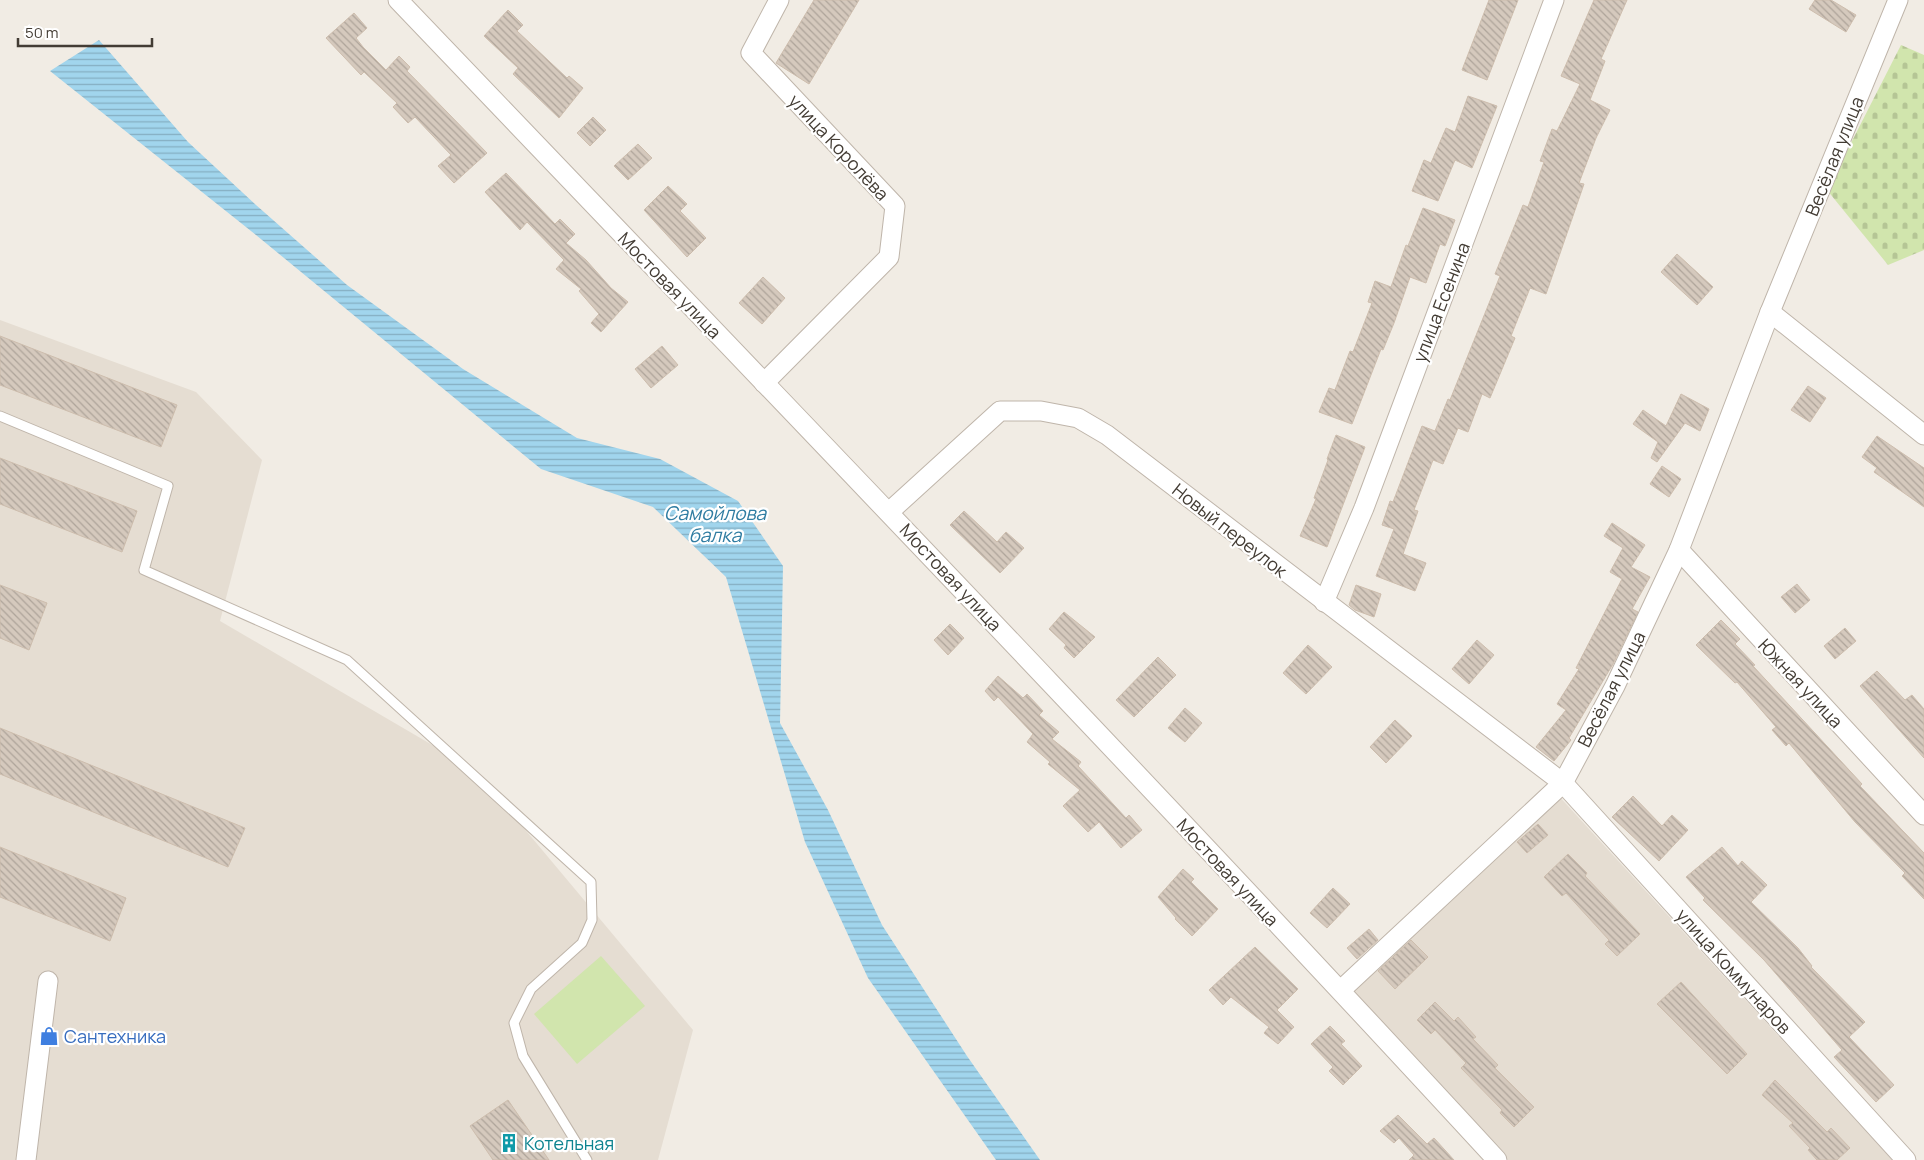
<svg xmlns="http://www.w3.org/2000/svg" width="1924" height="1160" font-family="Manrope,sans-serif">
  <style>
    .residential { fill: #e5ddd2 }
    .cemetery { fill: url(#cemetery-stones) }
    .pitch { fill: #d1e5ad }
    .water { fill: url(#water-rules) }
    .building { fill: url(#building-back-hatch); stroke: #cdbdad }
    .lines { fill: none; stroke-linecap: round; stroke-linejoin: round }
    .service-casing { stroke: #bfb5aa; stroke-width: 11 }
    .minor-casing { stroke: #bfb5aa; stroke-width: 21 }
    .service { stroke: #fff; stroke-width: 9 }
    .minor { stroke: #fff; stroke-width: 19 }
    .labels { text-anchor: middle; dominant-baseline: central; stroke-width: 4.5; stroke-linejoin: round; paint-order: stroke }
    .street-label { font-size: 18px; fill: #433c34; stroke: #fff }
    .shop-label { font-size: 18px; fill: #366cbe; stroke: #fff; text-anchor: start }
    .culture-label { font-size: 18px; fill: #0d838f; stroke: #fff; text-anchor: start }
    .water-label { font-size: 19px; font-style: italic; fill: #307da2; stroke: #fff }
  </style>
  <defs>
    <pattern id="cemetery-stones" width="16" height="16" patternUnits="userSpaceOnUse" patternTransform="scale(1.25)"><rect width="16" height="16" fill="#d1e5ad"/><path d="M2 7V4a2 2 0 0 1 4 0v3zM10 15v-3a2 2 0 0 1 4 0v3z" fill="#b5c595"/></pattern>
    <pattern id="water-rules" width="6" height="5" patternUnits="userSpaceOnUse" patternTransform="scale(1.25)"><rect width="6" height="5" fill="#a1d5ed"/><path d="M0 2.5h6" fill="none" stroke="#85aec1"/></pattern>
    <pattern id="building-back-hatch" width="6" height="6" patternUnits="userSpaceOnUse" patternTransform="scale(1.25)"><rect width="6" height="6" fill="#d5c9bd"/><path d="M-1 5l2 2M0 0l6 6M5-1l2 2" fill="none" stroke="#aea49a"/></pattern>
  </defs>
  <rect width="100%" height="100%" fill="#f1ece4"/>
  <!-- residential -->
  <g class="residential">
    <polygon points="0,320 196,392 262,460 220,621 475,770 693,1030 658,1160 0,1160"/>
    <polygon points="1557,794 1892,1160 1508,1160 1349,987"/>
  </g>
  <!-- cemetery -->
  <polygon class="cemetery" points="1901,45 1924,55 1924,250 1888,265 1827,190"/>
  <!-- pitch -->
  <polygon class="pitch" points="601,956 645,1006 577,1064 534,1014"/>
  <!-- water -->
  <polygon class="water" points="99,40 188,142 256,205 347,285 463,369 577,438 660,459 738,501 783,566 780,723 828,810 882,925 967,1056 1040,1160 996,1160 868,978 805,842 726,577 653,507 541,469 256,235 50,71"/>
  <!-- building -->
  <g class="building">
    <polygon points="814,0 859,0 809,84 776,63"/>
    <polygon points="1489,0 1518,0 1487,80 1462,70"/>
    <polygon points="1594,0 1627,0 1601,59 1605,61 1590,100 1610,110 1596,138 1579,183 1584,184 1546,294 1530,288 1511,336 1515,338 1490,398 1482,394 1468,432 1458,428 1443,464 1433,460 1414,510 1418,511 1403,554 1426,563 1415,591 1376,576 1394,529 1382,525 1390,501 1393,502 1422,426 1435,431 1448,399 1450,400 1500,276 1495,274 1523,205 1528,207 1544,162 1540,161 1552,129 1557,131 1580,84 1561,76"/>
    <polygon points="1815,0 1831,0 1856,15 1846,32 1809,9"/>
    <polygon points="508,10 523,25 517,31 567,78 569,76 583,88 559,118 513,74 518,68 484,36"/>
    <polygon points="354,13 367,28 356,38 363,47 386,70 399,56 410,67 407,71 487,153 454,183 438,166 451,155 415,117 408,123 393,107 397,103 364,72 361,75 326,38"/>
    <polygon points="1468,96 1497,106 1472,168 1455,160 1438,201 1412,191 1424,160 1431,163 1446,128 1455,132"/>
    <polygon points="593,117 606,130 590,146 577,133"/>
    <polygon points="638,144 652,158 628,180 614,166"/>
    <polygon points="506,173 555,224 560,219 575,234 566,243 586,260 611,288 628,302 601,332 591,323 599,314 579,291 581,289 556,269 564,260 527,222 520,230 485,192"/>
    <polygon points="668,186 687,204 680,211 706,238 687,257 644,210"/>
    <polygon points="1423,208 1455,220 1445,246 1440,244 1426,283 1410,277 1394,323 1383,350 1381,349 1352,424 1319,412 1329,388 1335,390 1350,351 1353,352 1372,303 1368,302 1375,281 1391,287 1406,245 1408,246"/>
    <polygon points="1677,254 1713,287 1697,305 1661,272"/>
    <polygon points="763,277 785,298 762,324 739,303"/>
    <polygon points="0,336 177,405 161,447 0,385"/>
    <polygon points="662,346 678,365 651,388 635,369"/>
    <polygon points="1808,386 1826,398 1810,422 1791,410"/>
    <polygon points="1681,394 1709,409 1700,431 1685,423 1657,462 1651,458 1658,442 1633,424 1643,410 1666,426"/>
    <polygon points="1336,435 1365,447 1327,547 1300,536 1316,499 1314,498 1328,460 1327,459"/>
    <polygon points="1877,436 1924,468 1924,507 1874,472 1877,468 1862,457"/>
    <polygon points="0,458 137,511 122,552 0,504"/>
    <polygon points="1662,466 1681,479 1669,497 1650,484"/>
    <polygon points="964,511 997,542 1006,532 1024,548 1000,573 950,525"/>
    <polygon points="1612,523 1645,545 1631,567 1650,577 1632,609 1638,612 1613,664 1569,738 1571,740 1554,761 1536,747 1566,710 1557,704 1579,669 1576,668 1622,579 1610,572 1623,548 1604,536"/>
    <polygon points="1797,584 1810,600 1795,613 1781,597"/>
    <polygon points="0,585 47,603 29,650 0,638"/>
    <polygon points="1356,585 1381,594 1374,617 1355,610 1349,605"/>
    <polygon points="1064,612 1095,637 1074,658 1064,648 1066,645 1049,629"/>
    <polygon points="1721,620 1740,639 1735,644 1755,665 1753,666 1862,784 1860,786 1924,853 1924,899 1902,876 1905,873 1855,822 1789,743 1786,746 1772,730 1776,727 1737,682 1735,683 1696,645"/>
    <polygon points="950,624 964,638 948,655 934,640"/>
    <polygon points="1845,628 1856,641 1835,659 1824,646"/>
    <polygon points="1477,640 1494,655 1469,684 1452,669"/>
    <polygon points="1308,645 1332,667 1306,694 1283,673"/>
    <polygon points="1158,657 1176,675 1134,717 1116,700"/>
    <polygon points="1877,671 1905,700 1912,695 1924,709 1924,758 1860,686"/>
    <polygon points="998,676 1023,698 1027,694 1043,711 1039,715 1059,732 1052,739 1081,762 1078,766 1126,818 1129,815 1142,830 1121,848 1099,822 1088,832 1063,806 1080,790 1048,764 1050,762 1027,742 1033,734 998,697 994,701 985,691"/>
    <polygon points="1185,708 1202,723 1185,742 1168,728"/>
    <polygon points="1395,720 1412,736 1386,763 1370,747"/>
    <polygon points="0,728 245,828 228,867 0,774"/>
    <polygon points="1633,796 1662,826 1672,815 1688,830 1659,861 1612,817"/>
    <polygon points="1538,824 1548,835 1527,853 1517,842"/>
    <polygon points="0,847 126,898 110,941 0,897"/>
    <polygon points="1722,847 1738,866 1742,861 1767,885 1751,902 1798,948 1812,966 1811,967 1865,1022 1849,1037 1894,1085 1876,1102 1834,1057 1842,1050 1764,960 1703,900 1705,898 1686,877"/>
    <polygon points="1568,854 1587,873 1585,876 1640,934 1617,956 1605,944 1609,940 1566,893 1562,896 1544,877"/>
    <polygon points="1183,869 1194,879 1191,882 1218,909 1192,936 1175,919 1176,918 1158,897"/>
    <polygon points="1333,888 1350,904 1327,928 1310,913"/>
    <polygon points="1369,929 1378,940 1357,959 1347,948"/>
    <polygon points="1411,940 1428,957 1395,989 1378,971"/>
    <polygon points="1255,947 1298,989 1277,1010 1294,1027 1278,1044 1264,1033 1269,1027 1231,997 1223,1005 1209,990"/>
    <polygon points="1681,982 1747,1054 1727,1074 1657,1004"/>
    <polygon points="1435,1002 1454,1021 1458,1017 1476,1037 1473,1039 1498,1065 1495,1068 1534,1107 1514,1127 1500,1113 1502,1110 1461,1068 1466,1063 1435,1030 1431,1034 1417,1020"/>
    <polygon points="1330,1026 1345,1041 1341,1044 1362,1066 1343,1085 1329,1071 1333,1067 1311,1044"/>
    <polygon points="1775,1080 1827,1132 1831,1128 1850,1148 1837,1160 1817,1160 1808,1150 1810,1148 1789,1126 1793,1123 1762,1095"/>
    <polygon points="508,1100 549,1160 493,1160 470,1126"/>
    <polygon points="1398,1115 1427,1144 1434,1138 1454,1160 1409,1160 1414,1155 1399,1138 1394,1143 1380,1131"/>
  </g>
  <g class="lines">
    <!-- service casing -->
    <g class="service-casing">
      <polyline id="service" points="0,416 168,486 144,570 347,660 591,882 592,920 582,943 531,989 514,1023 523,1056 587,1160"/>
    </g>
    <!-- minor casing -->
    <g class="minor-casing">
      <g id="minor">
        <path d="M398,0c368,385 738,768 1099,1160"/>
        <polyline points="1770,312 1924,435"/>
        <polyline points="764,383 889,257 895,206 751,53 779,0"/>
        <polyline points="889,512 1000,411 1041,411 1078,418 1107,435 1563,783 1906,1160"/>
        <polyline points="1679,550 1924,815"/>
        <polyline points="1324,602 1364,508 1554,0"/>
        <polyline points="1341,990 1563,783 1615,686 1679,550 1770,312 1898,0"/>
        <polyline points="26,1160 48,981"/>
      </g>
    </g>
    <!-- service -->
    <use href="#service" class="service"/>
    <!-- minor -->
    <use href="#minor" class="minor"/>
  </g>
  <!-- icons -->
  <defs>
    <g id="shop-bare" transform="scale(1.5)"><path d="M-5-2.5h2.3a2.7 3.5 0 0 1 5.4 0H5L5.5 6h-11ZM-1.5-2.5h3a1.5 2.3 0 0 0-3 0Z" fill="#3f7fe0" stroke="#fff" stroke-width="2.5" paint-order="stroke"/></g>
    <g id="building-bare" transform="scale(1.5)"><path d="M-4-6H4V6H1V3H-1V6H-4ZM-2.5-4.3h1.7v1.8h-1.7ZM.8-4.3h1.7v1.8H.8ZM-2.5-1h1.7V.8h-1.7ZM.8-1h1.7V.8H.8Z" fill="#0f9aa8" stroke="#fff" stroke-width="2.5" paint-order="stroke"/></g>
  </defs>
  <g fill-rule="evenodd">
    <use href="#shop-bare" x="49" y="1036"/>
    <use href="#building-bare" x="509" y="1143"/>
  </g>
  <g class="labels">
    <!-- street labels -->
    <g class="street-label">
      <text transform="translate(839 147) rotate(47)">улица Королёва</text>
      <text transform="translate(1834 156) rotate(-68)">Весёлая улица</text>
      <text transform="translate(670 285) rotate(46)">Мостовая улица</text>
      <text transform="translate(1441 302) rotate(-69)">улица Есенина</text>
      <text transform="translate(1230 530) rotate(38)">Новый переулок</text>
      <text transform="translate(951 577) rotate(47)">Мостовая улица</text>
      <text transform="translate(1801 683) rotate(47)">Южная улица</text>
      <text transform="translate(1611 689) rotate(-63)">Весёлая улица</text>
      <text transform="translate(1228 872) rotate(47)">Мостовая улица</text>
      <text transform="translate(1734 971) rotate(48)">улица Коммунаров</text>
    </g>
    <!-- shop labels -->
    <g class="shop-label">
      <text x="64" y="1036">Сантехника</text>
    </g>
    <!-- culture labels -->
    <g class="culture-label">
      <text x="524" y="1143">Котельная</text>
    </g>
    <!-- water labels -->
    <g class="water-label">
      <text x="715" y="513">Самойлова<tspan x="715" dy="22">балка</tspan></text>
    </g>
  </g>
  <!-- scale -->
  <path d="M18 38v8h134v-8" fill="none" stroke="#433c34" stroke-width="2.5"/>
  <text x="25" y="38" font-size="15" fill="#433c34" stroke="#ffffff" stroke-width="4" paint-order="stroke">50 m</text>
</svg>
